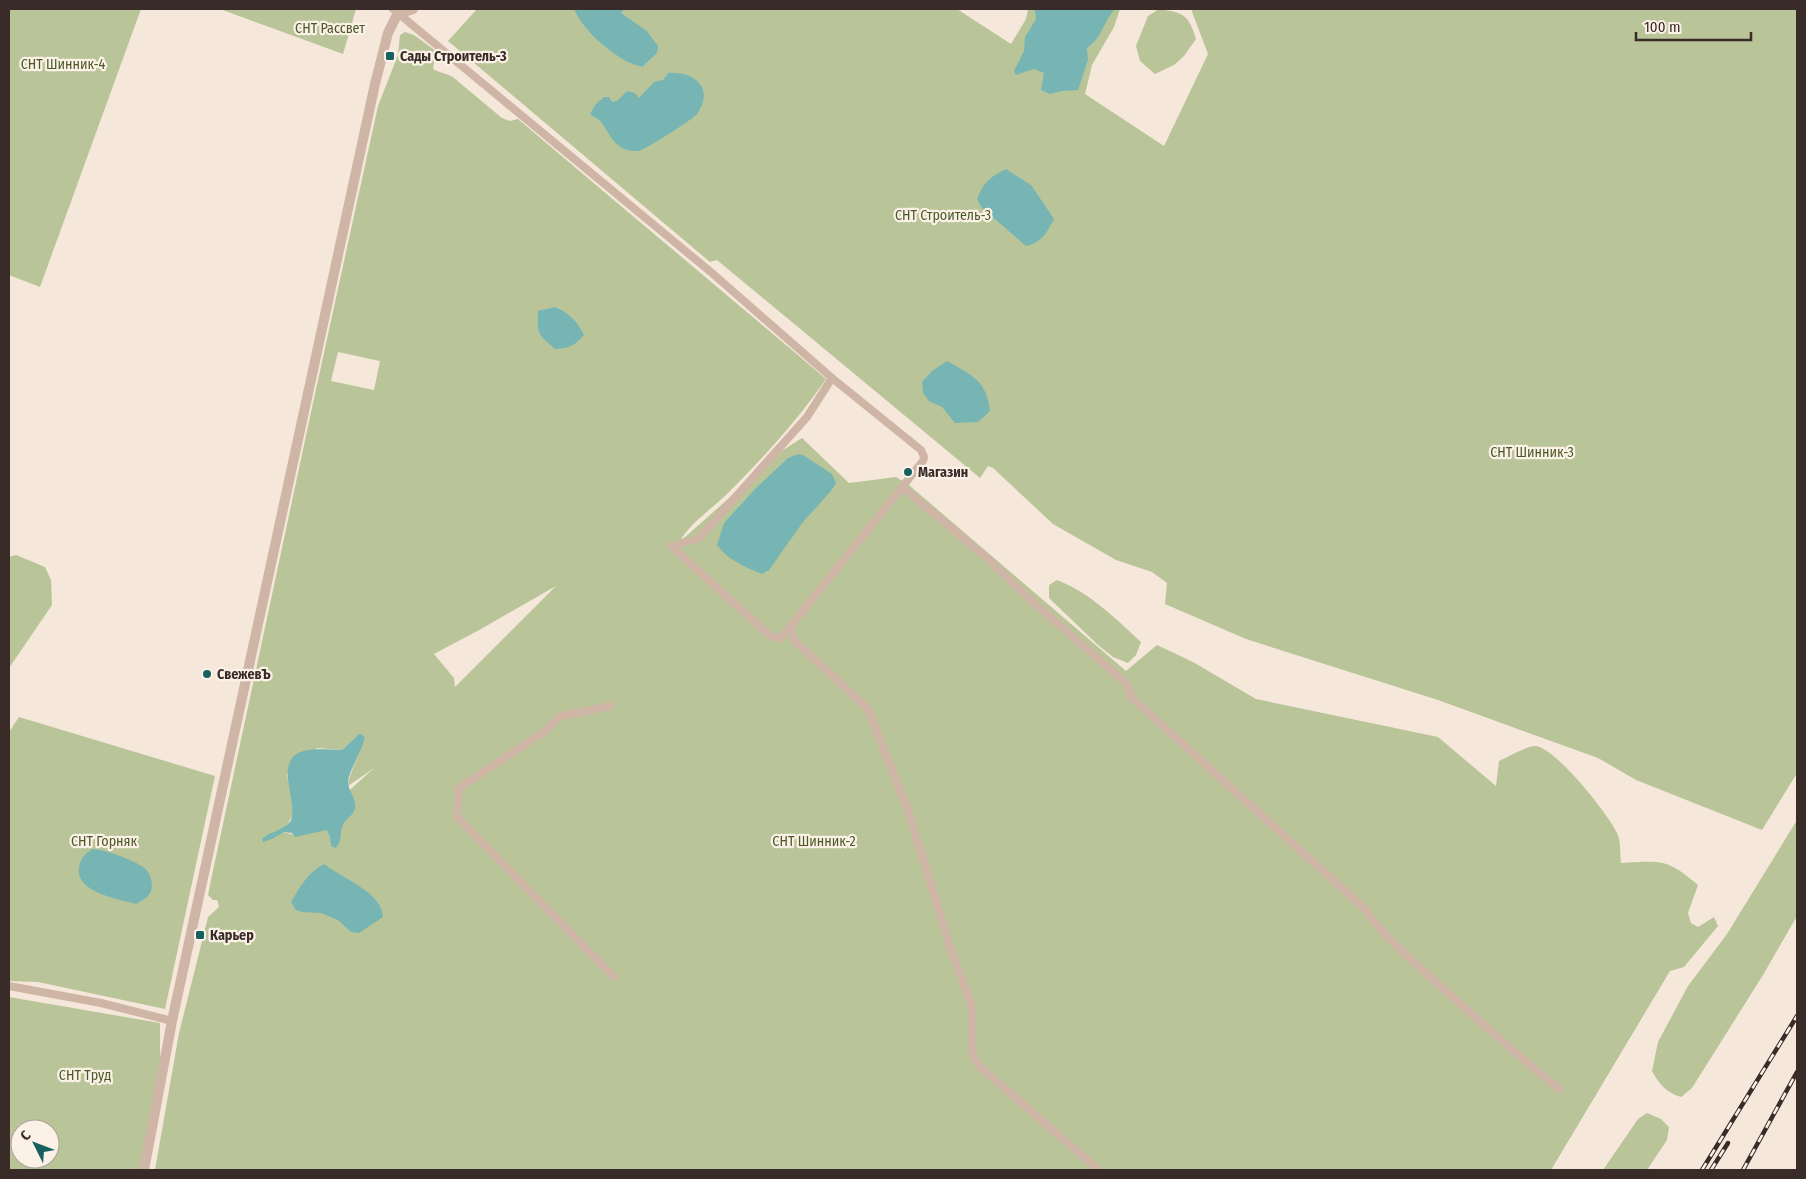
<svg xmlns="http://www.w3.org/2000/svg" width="1806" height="1179" font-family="'Fira Sans Condensed',sans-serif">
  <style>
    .green { fill: #b9c599; fill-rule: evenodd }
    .water { fill: #76b5b4 }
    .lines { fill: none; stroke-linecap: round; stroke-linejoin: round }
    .minor { stroke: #ceb5a5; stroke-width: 8 }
    .tertiary { stroke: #ceb5a5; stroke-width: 10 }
    .rail-casing { stroke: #392b27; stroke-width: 4.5 }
    .rail { stroke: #fbf1e7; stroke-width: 2.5; stroke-dasharray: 8; stroke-linecap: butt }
    .poi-dot { fill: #185f5f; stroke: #fbf1e7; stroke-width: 2 }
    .labels { text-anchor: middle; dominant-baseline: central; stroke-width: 4.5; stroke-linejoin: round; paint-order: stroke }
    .park-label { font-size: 14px; fill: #4b5a28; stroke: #fbf1e7 }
    .poi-label { font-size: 14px; font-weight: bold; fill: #392b27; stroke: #fbf1e7; text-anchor: start }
  </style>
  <rect width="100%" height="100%" fill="#f5e7da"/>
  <!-- green -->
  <g class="green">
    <polygon points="9,9 141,9 40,287 9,275"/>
    <polygon points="220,9 356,9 343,54"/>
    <polygon points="477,9 957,9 1011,44 1026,19 1028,9 1120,9 1114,27 1092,65 1085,94 1164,146 1208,54 1191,9 1797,9 1797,773 1762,830 1636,780 1598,758 1438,700 1246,639 1165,604 1167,583 1152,572 1116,560 1053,524 993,468 988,466 980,478 717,260 710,262 448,41"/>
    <path d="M1159,9c25,4 29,5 37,30l-12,17 -10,9 -19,9 -15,-13 -4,-15 12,-30z"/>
    <path d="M405,32l9,3 22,16 -3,18c7,4 14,4 21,9l48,40 8,3 8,-2c102,87 206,173 308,260 -29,42 -62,78 -98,114 -15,15 -35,28 -47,46l3,-1 99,-88 19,-12 47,45 47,-6 14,9 216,185 31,-26 36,17 63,37 182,38 58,49 3,-25c9,-4 26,-14 35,-15 19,-2 75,69 83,87 4,8 3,21 4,30 41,-2 45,-5 77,22l-10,28 3,10 7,4 16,-10 4,9 -34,41 -14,4 -119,199h-1396l24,-137 29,-116 11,-10 -2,-7h-4l-5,-5 3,-15 102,-477 65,-297 20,-51 2,-20zM338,352l42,9 -6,29 -43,-9zM556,586l-101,101 -1,-9 -20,-24 47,-25zM360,733l5,4c-4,18 -15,31 -17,49l26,-18 -75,68 -20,-5c23,-14 12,-34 8,-56l30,-27 25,2z"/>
    <polygon points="16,555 45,567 51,580 52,605 9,668 9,557"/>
    <path d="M1057,580c32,12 59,39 84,62l-5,13 -8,8 -15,-6 -15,-12 -49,-47v-13z"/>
    <polygon points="19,717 215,776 165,1009 38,982 9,981 9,732"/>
    <path d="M1797,820v96l-34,59 -71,113 -11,9c-14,-4 -22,-13 -29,-26l6,-29 30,-56 39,-52z"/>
    <path d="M9,997l151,26v41l-20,106h-131zM20,1129h30v30h-30z"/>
    <polygon points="1647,1113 1661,1119 1669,1127 1667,1140 1647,1170 1603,1170 1638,1119"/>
  </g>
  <!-- water -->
  <g class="water">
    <path d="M574,9h50l-3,4 26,18 11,15 -1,7 -15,14c-25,-6 -58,-35 -68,-58z"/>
    <path d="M1035,9h80c-12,13 -13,29 -28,39l1,12 -10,30 -16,1 -12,3 -9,-4 3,-17 -10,-4 -18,6 -2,-4 10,-20 1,-14 11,-18z"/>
    <path d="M668,73c27,-2 47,16 29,41 -5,6 -51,35 -58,37 -3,0 -9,0 -12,-1 -13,-4 -18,-16 -25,-27 -3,-4 -8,-6 -12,-9l6,-10 8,-7h5l3,5 5,-1 10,-10 8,2 4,5 15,-16 9,-2z"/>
    <path d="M1006,169l25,16 23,34c-7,13 -12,24 -28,27l-44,-38 -5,-9c6,-16 14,-23 29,-30z"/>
    <path d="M555,307c14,6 22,14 29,28 -10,11 -14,13 -29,14 -17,-15 -18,-14 -17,-38z"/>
    <path d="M947,361c25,14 40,20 43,50l-12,11 -23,1 -13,-16 -13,-6 -6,-8 -1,-11 10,-11z"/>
    <path d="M798,454l5,1 29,19 4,9 -5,8 -28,31 -34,48 -7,4c-17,-7 -34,-14 -45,-29l7,-22 32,-35 32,-30z"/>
    <path d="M360,733l5,4c-3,15 -12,26 -16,40 -3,11 4,16 6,26 2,10 -6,13 -11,20 -5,8 -1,17 -8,25l-5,-2 -1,-9 -3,-7 -32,7 -3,-4 -8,-1 -12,7 -9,3 -1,-3c8,-8 19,-7 29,-18 3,-13 0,-22 -2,-35 -8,-42 23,-37 53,-36z"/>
    <path d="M92,849c11,0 42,11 51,18 8,5 12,21 6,28 -4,4 -9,7 -13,9 -18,-5 -61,-12 -57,-36 1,-9 6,-14 13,-19z"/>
    <path d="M324,864c19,15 58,28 59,53l-24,16 -8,-1 -13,-12 -17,-7 -19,-1 -6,-2 -5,-8c9,-15 17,-30 33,-38z"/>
  </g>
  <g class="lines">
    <!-- minor -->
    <g class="minor">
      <polyline points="393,9 712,273 832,378 921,450 924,457 923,461 793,623 791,632 795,641 868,709 909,813 954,959 970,1000 972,1009 972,1047 974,1058 980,1067 1099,1170"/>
      <path d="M902,487l86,72 46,44 93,81 4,13 234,212c19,28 47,51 72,74 40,36 80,72 122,106"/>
      <polyline points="792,624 780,639 769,635 671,546 698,539 807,417 832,378"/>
      <polyline points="610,706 561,716 545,731 459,788 457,817 614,977"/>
      <polyline points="9,986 101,1003 172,1021"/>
    </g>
    <!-- tertiary -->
    <g class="tertiary">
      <polyline points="398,14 413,9"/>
      <polyline points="144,1170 172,1021 375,84 388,33 400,9"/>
    </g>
    <!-- rail casing -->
    <g class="rail-casing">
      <g id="rail">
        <polyline points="1702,1170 1797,1016"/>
        <polyline points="1711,1170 1728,1143"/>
        <polyline points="1743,1170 1797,1072"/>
      </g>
    </g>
    <!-- rail -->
    <use href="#rail" class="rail"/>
  </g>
  <!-- markers -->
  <g class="poi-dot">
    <rect x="385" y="51" width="10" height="10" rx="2.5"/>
    <circle cx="908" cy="472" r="5"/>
    <circle cx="207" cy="674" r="5"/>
    <rect x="195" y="930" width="10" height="10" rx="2.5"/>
  </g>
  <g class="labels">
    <!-- park labels -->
    <g class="park-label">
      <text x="330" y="28">СНТ Рассвет</text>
      <text x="63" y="64">СНТ Шинник-4</text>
      <text x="943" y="215">СНТ Строитель-3</text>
      <text x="1532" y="452">СНТ Шинник-3</text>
      <text x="104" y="841">СНТ Горняк</text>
      <text x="814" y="841">СНТ Шинник-2</text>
      <text x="85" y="1075">СНТ Труд</text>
    </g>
    <!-- poi labels -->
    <g class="poi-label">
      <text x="400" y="56">Сады Строитель-3</text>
      <text x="918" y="472">Магазин</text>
      <text x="217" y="674">СвежевЪ</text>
      <text x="210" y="935">Карьер</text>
    </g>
  </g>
  <!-- border -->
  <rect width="1806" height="1179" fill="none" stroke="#392b27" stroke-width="20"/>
  <!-- north arrow -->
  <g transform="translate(35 1144) rotate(312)"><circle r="24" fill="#fbf1e7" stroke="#ada29a"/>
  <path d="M0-4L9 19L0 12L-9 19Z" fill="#185f5f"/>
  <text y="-8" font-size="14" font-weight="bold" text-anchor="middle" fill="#392b27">С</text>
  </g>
  <!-- scale -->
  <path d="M1636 32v8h115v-8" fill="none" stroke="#392b27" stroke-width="2.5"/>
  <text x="1644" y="32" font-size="15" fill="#392b27" stroke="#fbf1e7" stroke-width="4" paint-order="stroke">100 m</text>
</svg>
